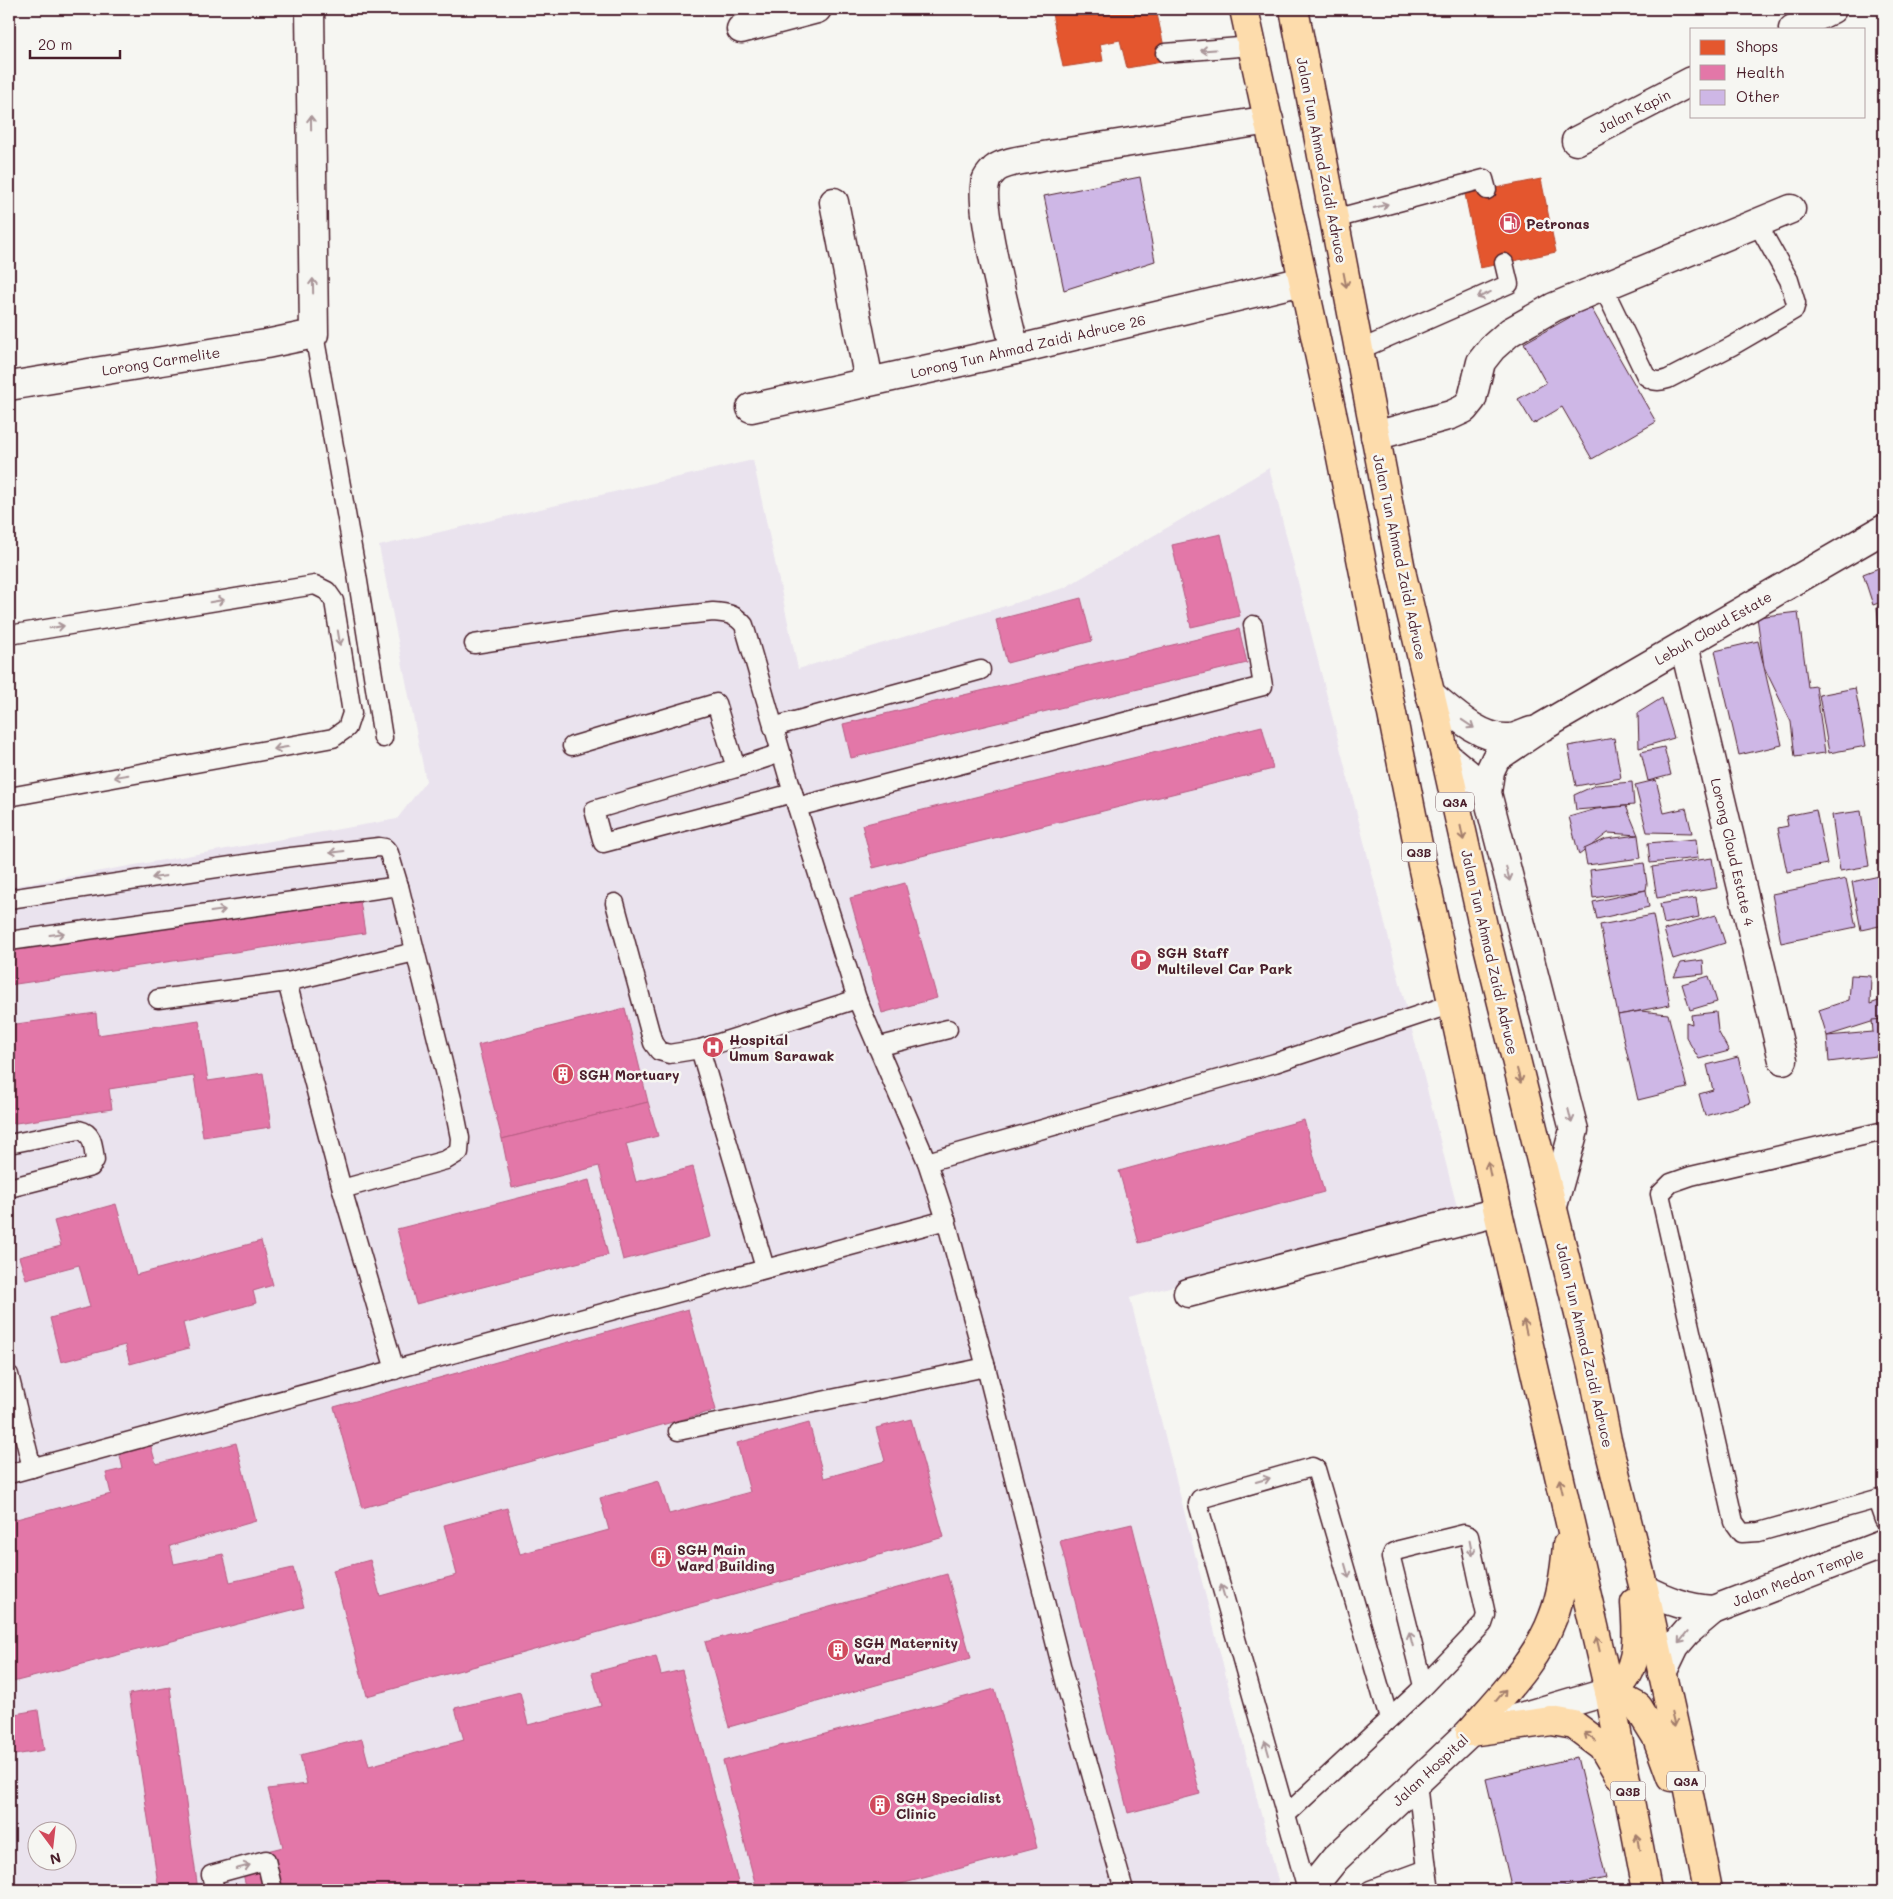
<svg xmlns="http://www.w3.org/2000/svg" width="1893" height="1899" font-family="Mali,sans-serif">
  <style>
    .built { fill: #eae3ee; fill-rule: evenodd }
    .shops { fill: #e4572e; stroke: #b6462d }
    .health { fill: #e377a8; stroke: #b55d82 }
    .building { fill: #ceb7e6; stroke: #4a1f2b }
    .lines { fill: none; stroke-linecap: round; stroke-linejoin: round }
    .lane-casing { stroke: #4a1f2b; stroke-width: 21 }
    .street-casing { stroke: #4a1f2b; stroke-width: 31 }
    .secondary-casing { stroke: #4a1f2b; stroke-width: 31 }
    .primary-casing { stroke: #4a1f2b; stroke-width: 31 }
    .lane { stroke: #f6f6f2; stroke-width: 18 }
    .street { stroke: #f6f6f2; stroke-width: 28 }
    .secondary { stroke: #f6f6f2; stroke-width: 28 }
    .primary { stroke: #fddcac; stroke-width: 28 }
    .oneway { stroke: #a99598 }
    .oneway2 { stroke: #a47e6c }
    .labels { text-anchor: middle; dominant-baseline: central; stroke-width: 5; stroke-linejoin: round; paint-order: stroke }
    .shield { fill: #f6f6f2; stroke: #7e6067; stroke-width: 1 }
    .shield-label { font-size: 12px; font-weight: bold; fill: #4a1f2b }
    .street-label { font-size: 14px; fill: #4a1f2b; stroke: #f6f6f2 }
    .poi-label { font-size: 14px; font-weight: bold; fill: #4a1f2b; stroke: #f6f6f2; text-anchor: start }
  </style>
  <rect width="100%" height="100%" fill="#f6f6f2"/>
  <filter id="ink" filterUnits="userSpaceOnUse"><feTurbulence type="fractalNoise" baseFrequency=".02" numOctaves="2"/><feDisplacementMap in="SourceGraphic" scale="10" xChannelSelector="R" yChannelSelector="G"/><feConvolveMatrix kernelMatrix="1 2 1 2 8 2 1 2 1" color-interpolation-filters="sRGB"/></filter>
  <g filter="url(#ink)">
    <!-- built -->
    <path class="built" d="M753,460l45,209 266,-81 205,-120 188,739 -327,91 148,583 -9,9h-1260v-1003l388,-68 29,-38 -47,-235zM38,1832h30v30h-30z"/>
    <!-- shops -->
    <g class="shops">
      <polygon points="1051,9 1156,9 1167,61 1127,68 1120,40 1100,44 1103,61 1063,67"/>
      <polygon points="1541,179 1556,252 1480,268 1465,194"/>
    </g>
    <!-- health -->
    <g class="health">
      <polygon points="1221,534 1240,616 1191,627 1172,545"/>
      <polygon points="1081,598 1092,641 1007,663 996,620"/>
      <polygon points="1239,629 1247,663 851,758 843,724"/>
      <polygon points="1262,726 1273,769 873,868 862,825"/>
      <polygon points="905,883 937,998 882,1013 850,898"/>
      <polygon points="359,894 365,933 9,985 9,945"/>
      <polygon points="625,1008 648,1102 502,1139 478,1045"/>
      <polygon points="96,1013 98,1035 199,1020 208,1081 263,1073 271,1127 203,1137 194,1076 109,1089 112,1109 9,1124 9,1025"/>
      <polygon points="648,1102 658,1136 626,1144 636,1182 693,1167 711,1237 623,1260 599,1166 512,1188 502,1139"/>
      <polygon points="1304,1120 1324,1192 1139,1243 1119,1171"/>
      <polygon points="589,1180 608,1255 416,1304 397,1229"/>
      <polygon points="116,1204 136,1275 261,1241 273,1285 253,1291 256,1303 183,1323 189,1348 130,1364 125,1345 61,1362 50,1318 90,1307 79,1265 26,1279 19,1257 61,1246 54,1221"/>
      <polygon points="688,1309 716,1410 362,1508 334,1407"/>
      <polygon points="911,1419 944,1537 367,1696 333,1570 370,1560 380,1596 457,1575 444,1525 507,1508 520,1554 609,1530 600,1498 659,1481 669,1514 750,1492 737,1443 809,1423 824,1478 885,1461 876,1428"/>
      <polygon points="150,1443 156,1464 236,1443 256,1521 170,1546 174,1564 223,1554 230,1582 293,1568 304,1607 9,1683 9,1521 111,1494 106,1473 123,1469 119,1451"/>
      <polygon points="1132,1524 1200,1794 1128,1813 1060,1541"/>
      <polygon points="947,1574 971,1658 729,1727 705,1642"/>
      <polygon points="656,1656 661,1675 682,1670 740,1890 247,1890 239,1858 283,1847 268,1789 307,1784 300,1755 362,1739 369,1766 464,1740 455,1708 520,1692 528,1725 601,1706 592,1673"/>
      <polygon points="170,1687 198,1890 159,1890 129,1694"/>
      <polygon points="995,1689 1037,1848 878,1890 757,1890 723,1761"/>
      <polygon points="38,1710 44,1750 9,1756 9,1715"/>
    </g>
    <!-- building -->
    <g class="building">
      <polygon points="1140,177 1155,261 1064,290 1044,196"/>
      <polygon points="1590,306 1656,422 1592,459 1562,407 1533,424 1518,399 1546,383 1524,343"/>
      <polygon points="1884,566 1884,601 1873,605 1863,574"/>
      <polygon points="1884,606 1884,649 1881,650 1877,607"/>
      <polygon points="1798,612 1808,687 1816,686 1825,753 1795,757 1791,722 1764,667 1757,617"/>
      <polygon points="1758,641 1782,745 1739,755 1715,651"/>
      <polygon points="1855,688 1866,746 1829,753 1819,695"/>
      <polygon points="1662,698 1674,738 1639,748 1638,713"/>
      <polygon points="1614,738 1621,778 1576,786 1568,746"/>
      <polygon points="1664,747 1671,775 1648,781 1641,752"/>
      <polygon points="1656,780 1664,813 1686,808 1692,833 1647,832 1635,785"/>
      <polygon points="1632,782 1634,805 1576,810 1574,795 1596,785"/>
      <polygon points="1626,806 1638,835 1608,833 1579,855 1569,817 1596,809"/>
      <polygon points="1816,810 1827,864 1787,872 1778,828 1788,826 1786,816"/>
      <polygon points="1861,811 1869,866 1840,871 1832,815"/>
      <polygon points="1638,835 1641,858 1587,865 1584,849 1606,839"/>
      <polygon points="1696,839 1698,858 1650,863 1648,843"/>
      <polygon points="1712,858 1717,888 1657,898 1652,867"/>
      <polygon points="1644,863 1647,884 1646,890 1593,898 1590,870"/>
      <polygon points="1884,875 1884,925 1861,930 1852,882"/>
      <polygon points="1846,879 1856,927 1781,943 1772,894"/>
      <polygon points="1646,890 1649,907 1597,919 1593,902"/>
      <polygon points="1696,898 1699,917 1664,924 1660,904"/>
      <polygon points="1653,915 1670,1005 1618,1015 1600,925"/>
      <polygon points="1716,915 1725,943 1673,959 1664,930"/>
      <polygon points="1703,960 1704,974 1674,977 1681,963"/>
      <polygon points="1851,975 1871,976 1870,1004 1884,999 1884,1018 1827,1036 1819,1010 1849,1000"/>
      <polygon points="1709,976 1717,1002 1690,1010 1682,984"/>
      <polygon points="1641,1011 1668,1014 1687,1088 1638,1100 1618,1015"/>
      <polygon points="1716,1012 1718,1031 1729,1051 1699,1059 1686,1037 1686,1022 1692,1024 1691,1015"/>
      <polygon points="1884,1019 1884,1055 1829,1062 1827,1036 1873,1032 1872,1020"/>
      <polygon points="1738,1057 1750,1103 1705,1116 1699,1094 1713,1090 1707,1065"/>
      <polygon points="1577,1757 1606,1878 1551,1890 1512,1890 1486,1779"/>
    </g>
    <g class="lines">
      <!-- lane casing -->
      <g class="lane-casing">
        <g id="lane">
          <polyline points="1165,53 1252,46"/>
          <polyline points="1334,219 1484,179 1487,190"/>
          <path d="M1602,285l44,91c8,6 13,6 22,3l64,-33 62,-36 2,-7 -7,-23 -32,-57"/>
          <polyline points="314,334 357,575 383,738"/>
          <polyline points="1359,350 1509,284 1504,263"/>
          <polyline points="9,635 315,585 327,591 334,601 352,713 347,728 333,738 9,797"/>
          <path d="M474,644l145,-22 94,-10c14,1 22,2 31,13l53,182 60,192 70,163 19,58 40,147 80,318 58,205"/>
          <polyline points="773,727 981,670"/>
          <polyline points="572,746 716,703 736,768 594,810 603,843 793,793"/>
          <polyline points="736,768 781,753"/>
          <polyline points="797,807 1263,686 1253,625"/>
          <polyline points="9,899 291,857 379,847 385,848 389,853 399,886 453,1103 460,1138 459,1152 446,1160 342,1189"/>
          <polyline points="615,903 653,1043 659,1051 669,1054 700,1049 857,999"/>
          <polyline points="9,941 399,886"/>
          <polyline points="287,982 342,1189 395,1370"/>
          <polyline points="158,999 287,982 415,952"/>
          <polyline points="877,1047 948,1029"/>
          <polyline points="700,1049 765,1268"/>
          <polyline points="1884,1131 1691,1176 1671,1183 1660,1194 1734,1522 1742,1533 1759,1532 1884,1497"/>
          <path d="M9,1144l70,-14c15,3 14,17 16,30l-4,7 -82,21"/>
          <polyline points="927,1162 1275,1063 1452,1004"/>
          <polyline points="9,1375 32,1468"/>
          <polyline points="678,1431 986,1367"/>
          <polyline points="9,1474 946,1220"/>
          <polyline points="1877,1500 1884,1520"/>
          <polyline points="1417,1783 1427,1869"/>
          <polyline points="1286,1815 1417,1693 1483,1624 1486,1615 1469,1536 1464,1534 1399,1550 1393,1553 1391,1558 1423,1686"/>
          <polyline points="215,1890 211,1875 266,1860 273,1890"/>
          <polyline points="1307,1890 1198,1504 1200,1499 1312,1467 1316,1469 1389,1719"/>
          <polyline points="1370,1890 1427,1869 1430,1890"/>
        </g>
      </g>
      <!-- street casing -->
      <g class="street-casing">
        <g id="street">
          <polyline points="741,29 817,9"/>
          <polyline points="1793,29 1832,9"/>
          <polyline points="1576,141 1692,81"/>
          <polyline points="834,202 869,381"/>
          <path d="M1015,350c-7,-30 -38,-146 -29,-169 1,-4 7,-10 9,-12 10,-8 36,-10 48,-13l226,-36"/>
          <polyline points="9,386 266,344 314,334 310,9"/>
          <polyline points="751,408 1015,350 1303,281"/>
          <polyline points="1375,436 1451,415 1464,409 1472,399 1481,362 1492,348 1510,332 1554,307 1791,209"/>
          <polyline points="1684,645 1783,1060"/>
          <path d="M1430,694c21,17 50,46 79,44 7,0 16,-5 23,-7"/>
          <polyline points="1445,755 1479,783 1487,793"/>
          <polyline points="1553,1206 1574,1130 1487,793 1490,771 1496,758 1542,727 1884,529"/>
          <polyline points="1188,1293 1498,1212"/>
          <path d="M1644,1589c23,12 43,19 69,21"/>
          <polyline points="1662,1673 1675,1646 1687,1632 1713,1610 1884,1544"/>
        </g>
      </g>
      <!-- secondary casing -->
      <g class="secondary-casing">
        <polyline id="secondary" points="1310,1890 1335,1859 1470,1732 1609,1691"/>
      </g>
      <!-- primary casing -->
      <g class="primary-casing">
        <g id="primary">
          <polyline points="1244,9 1335,427 1422,865 1498,1212 1609,1691 1647,1890"/>
          <polyline points="1294,9 1402,575 1445,755 1483,926 1593,1371 1607,1440 1644,1589 1684,1770 1708,1890"/>
          <polyline points="1609,1691 1638,1707 1656,1736 1671,1777"/>
          <path d="M1609,1691c4,-2 10,-5 13,-8 18,-22 15,-54 13,-80"/>
          <path d="M1470,1732c30,-35 67,-71 83,-115 9,-23 12,-47 14,-72"/>
          <polyline points="1470,1732 1552,1721 1574,1725 1602,1746 1619,1775"/>
        </g>
      </g>
      <!-- lane -->
      <use href="#lane" class="lane"/>
      <!-- street -->
      <use href="#street" class="street"/>
      <!-- secondary -->
      <use href="#secondary" class="secondary"/>
      <!-- primary -->
      <use href="#primary" class="primary"/>
    </g>
    <!-- one-way arrows -->
    <defs><path id="oneway-shaft" d="M-6 0H5M1.5-3L5.5 0L1.5 3" fill="none" stroke-width="1.6" stroke-linecap="round" stroke-linejoin="round" transform="scale(1.25)"/></defs>
    <g class="oneway">
      <use href="#oneway-shaft" transform="translate(1208 50) rotate(176)"/>
      <use href="#oneway-shaft" transform="translate(311 123) rotate(-91)"/>
      <use href="#oneway-shaft" transform="translate(1381 206) rotate(-15)"/>
      <use href="#oneway-shaft" transform="translate(313 286) rotate(-91)"/>
      <use href="#oneway-shaft" transform="translate(1484 295) rotate(156)"/>
      <use href="#oneway-shaft" transform="translate(217 601) rotate(-9)"/>
      <use href="#oneway-shaft" transform="translate(57 627) rotate(-9)"/>
      <use href="#oneway-shaft" transform="translate(339 638) rotate(81)"/>
      <use href="#oneway-shaft" transform="translate(1468 724) rotate(34)"/>
      <use href="#oneway-shaft" transform="translate(281 748) rotate(170)"/>
      <use href="#oneway-shaft" transform="translate(121 776) rotate(170)"/>
      <use href="#oneway-shaft" transform="translate(337 852) rotate(173)"/>
      <use href="#oneway-shaft" transform="translate(1508 874) rotate(76)"/>
      <use href="#oneway-shaft" transform="translate(159 877) rotate(172)"/>
      <use href="#oneway-shaft" transform="translate(218 911) rotate(-8)"/>
      <use href="#oneway-shaft" transform="translate(57 934) rotate(-8)"/>
      <use href="#oneway-shaft" transform="translate(1570 1116) rotate(76)"/>
      <use href="#oneway-shaft" transform="translate(1263 1480) rotate(-16)"/>
      <use href="#oneway-shaft" transform="translate(1471 1548) rotate(79)"/>
      <use href="#oneway-shaft" transform="translate(1347 1571) rotate(74)"/>
      <use href="#oneway-shaft" transform="translate(1223 1592) rotate(-106)"/>
      <use href="#oneway-shaft" transform="translate(1683 1638) rotate(129)"/>
      <use href="#oneway-shaft" transform="translate(1411 1639) rotate(-104)"/>
      <use href="#oneway-shaft" transform="translate(1267 1748) rotate(-106)"/>
      <use href="#oneway-shaft" transform="translate(243 1867) rotate(-15)"/>
    </g>
    <g class="oneway2">
      <use href="#oneway-shaft" transform="translate(1345 280) rotate(79)"/>
      <use href="#oneway-shaft" transform="translate(1462 833) rotate(78)"/>
      <use href="#oneway-shaft" transform="translate(1519 1076) rotate(75)"/>
      <use href="#oneway-shaft" transform="translate(1489 1169) rotate(-102)"/>
      <use href="#oneway-shaft" transform="translate(1525 1327) rotate(-103)"/>
      <use href="#oneway-shaft" transform="translate(1561 1486) rotate(-103)"/>
      <use href="#oneway-shaft" transform="translate(1598 1644) rotate(-103)"/>
      <use href="#oneway-shaft" transform="translate(1501 1695) rotate(-50)"/>
      <use href="#oneway-shaft" transform="translate(1673 1720) rotate(77)"/>
      <use href="#oneway-shaft" transform="translate(1590 1737) rotate(-143)"/>
      <use href="#oneway-shaft" transform="translate(1638 1842) rotate(-101)"/>
    </g>
  </g>
  <!-- icons -->
  <defs>
    <g id="fuel-disc" transform="scale(1.125)"><circle r="9.5" fill="#d1495b" stroke="#f6f6f2"/><path d="M-5.5-6h7V0h2V4h1.3V-2.5L3-4.5l.8-.8L6-3V5H2.5V1h-1V6h-7ZM-4.2-4.7v3.2H.2V-4.7Z" fill="#fff"/></g>
    <g id="parking-disc" transform="scale(1.125)"><circle r="9.5" fill="#d1495b" stroke="#f6f6f2"/><path d="M-3.5-5.5H1a3.5 3.5 0 0 1 0 7H-1V5.5H-3.5ZM-1-3.4V-.6H.8a1.4 1.4 0 0 0 0-2.8Z" fill="#fff"/></g>
    <g id="hospital-disc" transform="scale(1.125)"><circle r="9.5" fill="#d1495b" stroke="#f6f6f2"/><path d="M-5-5h3v3.5h4V-5h3V5h-3V1.5h-4V5h-3Z" fill="#fff"/></g>
    <g id="building-disc" transform="scale(1.125)"><circle r="9.5" fill="#d1495b" stroke="#f6f6f2"/><path d="M-4-6H4V6H1V3H-1V6H-4ZM-2.5-4.3h1.7v1.8h-1.7ZM.8-4.3h1.7v1.8H.8ZM-2.5-1h1.7V.8h-1.7ZM.8-1h1.7V.8H.8Z" fill="#fff"/></g>
  </defs>
  <g fill-rule="evenodd">
    <use href="#fuel-disc" x="1510" y="223"/>
    <use href="#parking-disc" x="1141" y="960"/>
    <use href="#hospital-disc" x="713" y="1047"/>
    <use href="#building-disc" x="563" y="1074"/>
    <use href="#building-disc" x="661" y="1557"/>
    <use href="#building-disc" x="838" y="1650"/>
    <use href="#building-disc" x="880" y="1805"/>
  </g>
  <g class="labels">
    <!-- shield labels -->
    <g class="shield">
      <rect x="1436" y="792.5" width="38" height="19" rx="4"/>
      <rect x="1401.5" y="842.5" width="35" height="19" rx="4"/>
      <rect x="1667" y="1771.5" width="38" height="19" rx="4"/>
      <rect x="1610.5" y="1781.5" width="35" height="19" rx="4"/>
    </g>
    <g class="shield-label">
      <text x="1455" y="802">Q3A</text>
      <text x="1419" y="852">Q3B</text>
      <text x="1686" y="1781">Q3A</text>
      <text x="1628" y="1791">Q3B</text>
    </g>
    <!-- street labels -->
    <g class="street-label">
      <text transform="translate(1634 111) rotate(-27)">Jalan Kapin</text>
      <text transform="translate(1322 160) rotate(79)">Jalan Tun Ahmad Zaidi Adruce</text>
      <text transform="translate(1028 346) rotate(-13)">Lorong Tun Ahmad Zaidi Adruce 26</text>
      <text transform="translate(161 361) rotate(-9)">Lorong Carmelite</text>
      <text transform="translate(1400 557) rotate(78)">Jalan Tun Ahmad Zaidi Adruce</text>
      <text transform="translate(1713 628) rotate(-30)">Lebuh Cloud Estate</text>
      <text transform="translate(1733 852) rotate(77)">Lorong Cloud Estate 4</text>
      <text transform="translate(1490 952) rotate(77)">Jalan Tun Ahmad Zaidi Adruce</text>
      <text transform="translate(1585 1345) rotate(77)">Jalan Tun Ahmad Zaidi Adruce</text>
      <text transform="translate(1798 1577) rotate(-21)">Jalan Medan Temple</text>
      <text transform="translate(1430 1770) rotate(-43)">Jalan Hospital</text>
    </g>
    <!-- poi labels -->
    <g class="poi-label">
      <text x="1526" y="223">Petronas</text>
      <text x="1157" y="952">SGH Staff<tspan x="1157" dy="16">Multilevel Car Park</tspan></text>
      <text x="729" y="1039">Hospital<tspan x="729" dy="16">Umum Sarawak</tspan></text>
      <text x="579" y="1074">SGH Mortuary</text>
      <text x="677" y="1549">SGH Main<tspan x="677" dy="16">Ward Building</tspan></text>
      <text x="854" y="1642">SGH Maternity<tspan x="854" dy="16">Ward</tspan></text>
      <text x="896" y="1797">SGH Specialist<tspan x="896" dy="16">Clinic</tspan></text>
    </g>
  </g>
  <!-- margin -->
  <rect width="1893" height="1899" fill="none" stroke="#f6f6f2" stroke-width="30"/>
  <rect x="15" y="15" width="1863" height="1869" fill="none" stroke="#4a1f2b" stroke-width="2" filter="url(#ink)"/>
  <!-- legend -->
  <rect x="1690" y="28" width="175" height="90" fill="#f6f6f2" stroke="#b1a0a2"/>
  <rect x="1700" y="40" width="25" height="15" fill="#e4572e" stroke="#b1a0a2"/>
  <text x="1736" y="52" font-size="15" fill="#4a1f2b">Shops</text>
  <rect x="1700" y="65" width="25" height="15" fill="#e377a8" stroke="#b1a0a2"/>
  <text x="1736" y="78" font-size="15" fill="#4a1f2b">Health</text>
  <rect x="1700" y="90" width="25" height="15" fill="#ceb7e6" stroke="#b1a0a2"/>
  <text x="1736" y="102" font-size="15" fill="#4a1f2b">Other</text>
  <!-- north arrow -->
  <g transform="translate(52 1846) rotate(165)"><circle r="24" fill="#f6f6f2" stroke="#b1a0a2"/>
  <path d="M0-4L9 19L0 12L-9 19Z" fill="#d1495b"/>
  <text y="-8" font-size="14" font-weight="bold" text-anchor="middle" fill="#4a1f2b">N</text>
  </g>
  <!-- scale -->
  <path d="M30 50v8h90v-8" fill="none" stroke="#4a1f2b" stroke-width="2.5"/>
  <text x="38" y="50" font-size="15" fill="#4a1f2b" stroke="#f6f6f2" stroke-width="4" paint-order="stroke">20 m</text>
</svg>
